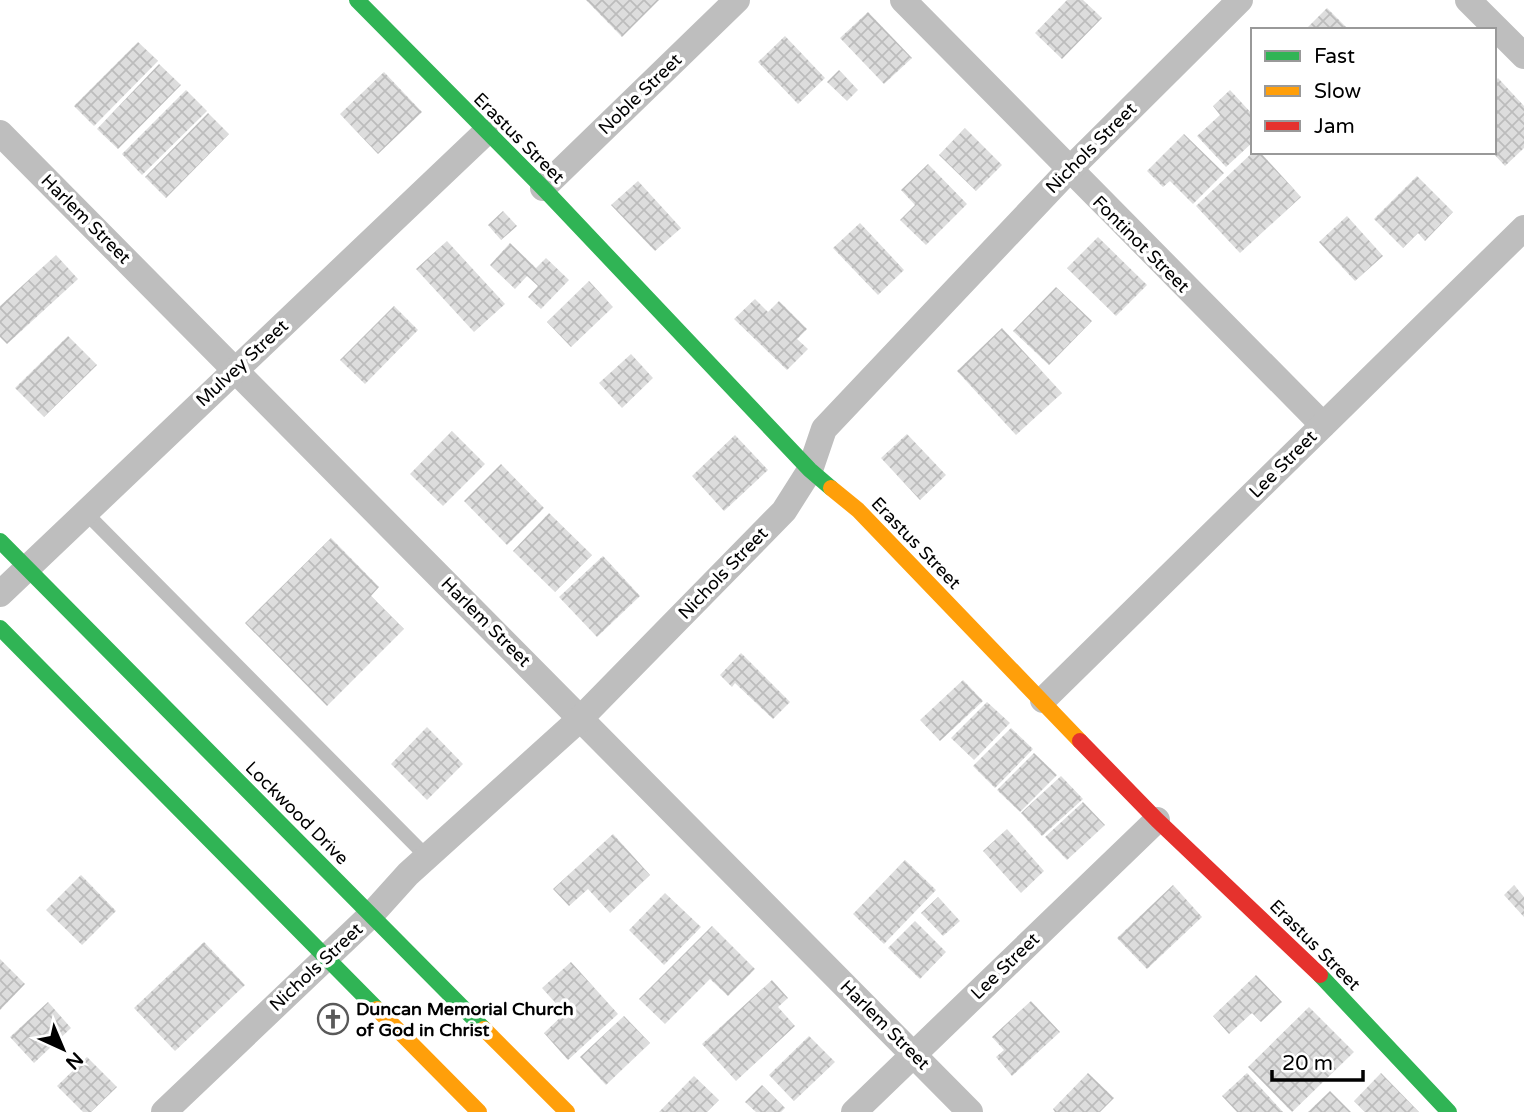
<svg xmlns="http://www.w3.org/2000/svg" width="1524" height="1112" font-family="'Varela Round',sans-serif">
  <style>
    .building { fill: url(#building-cross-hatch) }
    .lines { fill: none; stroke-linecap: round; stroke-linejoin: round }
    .lane { stroke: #bebebe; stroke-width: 14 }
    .street { stroke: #bebebe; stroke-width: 26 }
    .fast { stroke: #30b455; stroke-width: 16 }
    .slow { stroke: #ff9f0a; stroke-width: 16 }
    .jam { stroke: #e5322d; stroke-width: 16 }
    .labels { text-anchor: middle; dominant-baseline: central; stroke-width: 7; stroke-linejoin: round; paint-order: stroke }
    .street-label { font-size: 18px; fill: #000; stroke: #fff }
    .poi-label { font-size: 18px; font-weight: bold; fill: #000; stroke: #fff; text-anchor: start }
  </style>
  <defs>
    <pattern id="building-cross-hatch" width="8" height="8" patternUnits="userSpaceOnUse" patternTransform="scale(1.75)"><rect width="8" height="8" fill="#ddd"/><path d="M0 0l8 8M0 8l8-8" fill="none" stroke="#bcbcbc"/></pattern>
  </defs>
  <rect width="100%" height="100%" fill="#fff"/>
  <!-- building -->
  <g class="building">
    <polygon points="586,0 659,0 622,37"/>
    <polygon points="1067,0 1083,0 1102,18 1062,59 1035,33"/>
    <polygon points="1327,8 1349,30 1305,30"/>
    <polygon points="868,12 912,58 884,84 840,38"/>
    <polygon points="785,36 825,78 798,104 758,62"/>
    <polygon points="138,42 158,61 94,126 74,106"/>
    <polygon points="159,64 181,85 118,149 97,129"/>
    <polygon points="839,70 858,90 847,101 827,82"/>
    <polygon points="384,72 422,112 378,154 340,114"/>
    <polygon points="1498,78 1524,106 1524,148 1505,166 1492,152 1494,82"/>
    <polygon points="186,90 207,111 142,175 122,154"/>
    <polygon points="1230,90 1253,115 1253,142 1226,167 1197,136 1220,115 1213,106"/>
    <polygon points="208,113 229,134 166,198 145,177"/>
    <polygon points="965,128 1002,165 976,191 939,155"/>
    <polygon points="1184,134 1224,173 1193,204 1170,181 1163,187 1147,171"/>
    <polygon points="1253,152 1260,152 1301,197 1240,253 1196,206"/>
    <polygon points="928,164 967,204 926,245 900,220 915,205 901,190"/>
    <polygon points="1417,176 1453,212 1425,241 1418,233 1403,248 1374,219"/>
    <polygon points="638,181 681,228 655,251 611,205"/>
    <polygon points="503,211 517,226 501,240 488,225"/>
    <polygon points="1347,216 1383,256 1355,281 1319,242"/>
    <polygon points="860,223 904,270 878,295 833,248"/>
    <polygon points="1098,237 1147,285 1116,316 1067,268"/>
    <polygon points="447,241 505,304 474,332 416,269"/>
    <polygon points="510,243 536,268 546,258 569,280 541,309 528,297 538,286 527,276 515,289 490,265"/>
    <polygon points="56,255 78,279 7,344 0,337 0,306"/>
    <polygon points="589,281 613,307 571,347 547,322"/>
    <polygon points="1056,287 1092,321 1049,365 1013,331"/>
    <polygon points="755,299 768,312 779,301 807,329 797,339 808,349 787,370 734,319"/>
    <polygon points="394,306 418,330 365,384 340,360"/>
    <polygon points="1002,328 1062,393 1016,435 957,371"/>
    <polygon points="68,336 97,365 44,417 15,388"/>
    <polygon points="631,354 653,378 622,408 599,383"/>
    <polygon points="452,431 485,464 443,506 410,474"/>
    <polygon points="907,434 946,475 920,500 881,458"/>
    <polygon points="735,435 768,470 724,511 692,476"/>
    <polygon points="501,464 544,508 507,545 464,501"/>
    <polygon points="549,513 592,555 555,592 513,551"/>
    <polygon points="331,538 379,587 371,596 404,629 327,706 245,623"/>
    <polygon points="603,556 640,596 597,637 559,597"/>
    <polygon points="741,653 790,702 773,719 735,683 732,687 720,675"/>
    <polygon points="963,680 983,701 940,741 920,720"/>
    <polygon points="987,702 1010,723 974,760 951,738"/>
    <polygon points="427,727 463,764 427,800 391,764"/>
    <polygon points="1011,728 1033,749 995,788 973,766"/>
    <polygon points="1034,753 1057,775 1020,812 997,790"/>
    <polygon points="1061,776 1083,799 1042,836 1021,813"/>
    <polygon points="1083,802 1105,825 1067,860 1045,837"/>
    <polygon points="1007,829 1044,871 1021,893 983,851"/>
    <polygon points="613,834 650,875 610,913 588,889 569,906 553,889"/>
    <polygon points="905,860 936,890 884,944 853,914"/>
    <polygon points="81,875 116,911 82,945 46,910"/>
    <polygon points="1173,885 1202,917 1147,969 1117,938"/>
    <polygon points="1514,885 1524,897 1524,917 1504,895"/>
    <polygon points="665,893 701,927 664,965 629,930"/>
    <polygon points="938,897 960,921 943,936 921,913"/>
    <polygon points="915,921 946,952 920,979 888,948"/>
    <polygon points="712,926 755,969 728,996 710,979 665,1024 639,999"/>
    <polygon points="204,942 245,985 175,1051 134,1008"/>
    <polygon points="0,959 25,984 0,1010"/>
    <polygon points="571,962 618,1014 568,1060 544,1033 565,1013 542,988"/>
    <polygon points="1256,975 1282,1002 1261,1022 1252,1013 1229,1034 1213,1016"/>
    <polygon points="772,980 788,998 778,1007 795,1026 736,1081 702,1044"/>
    <polygon points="1031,1001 1060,1032 1012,1076 996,1057 1004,1050 992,1037"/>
    <polygon points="48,1002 71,1028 34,1063 10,1037"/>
    <polygon points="1309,1007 1354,1052 1292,1112 1248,1067"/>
    <polygon points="624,1016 650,1043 606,1085 580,1057"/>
    <polygon points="809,1036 835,1062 794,1101 769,1075"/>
    <polygon points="87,1057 117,1087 91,1112 83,1112 57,1086"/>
    <polygon points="1088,1073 1114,1098 1100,1112 1055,1112 1053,1109"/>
    <polygon points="1247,1073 1283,1112 1237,1112 1222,1096"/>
    <polygon points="1381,1073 1419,1112 1365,1112 1354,1101"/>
    <polygon points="694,1076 719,1100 707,1112 659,1112"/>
    <polygon points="762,1085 785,1108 781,1112 756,1112 745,1102"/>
    <polygon points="1330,1091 1351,1112 1308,1112"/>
  </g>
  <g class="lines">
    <!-- lane -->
    <polyline class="lane" points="84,511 427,857"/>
    <!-- street -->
    <g class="street">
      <polyline points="903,0 1323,425"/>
      <polyline points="1468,0 1524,56"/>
      <polyline points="0,133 970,1112"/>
      <polyline points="543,188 737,0"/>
      <polyline points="0,594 485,133"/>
      <polyline points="1043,700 1524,228"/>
      <polyline points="164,1112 371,915 408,874 581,718 784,511 810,470 824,429 1068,171 1240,0"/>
      <polyline points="854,1112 1157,820"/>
    </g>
    <!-- fast -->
    <g class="fast">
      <polyline points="357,0 543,188 810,470 831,488"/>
      <polyline points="0,541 484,1029"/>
      <polyline points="0,628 377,1009"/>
      <polyline points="1320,975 1449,1112"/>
    </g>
    <!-- slow -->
    <g class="slow">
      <polyline points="831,488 858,510 1080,741"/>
      <polyline points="377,1009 479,1112"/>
      <polyline points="484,1029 567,1112"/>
    </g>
    <!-- jam -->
    <polyline class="jam" points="1080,741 1157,820 1320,975"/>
  </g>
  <!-- icons -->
  <defs>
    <g id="church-ring" transform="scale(1.575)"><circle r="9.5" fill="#fff" stroke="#595959" stroke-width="1.5"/><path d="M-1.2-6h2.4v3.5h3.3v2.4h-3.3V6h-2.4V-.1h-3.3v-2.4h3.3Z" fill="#595959"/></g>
  </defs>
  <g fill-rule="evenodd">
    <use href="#church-ring" x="333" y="1019"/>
  </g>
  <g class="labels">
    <!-- street labels -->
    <g class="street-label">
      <text transform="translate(640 94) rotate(-44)">Noble Street</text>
      <text transform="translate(519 138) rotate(45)">Erastus Street</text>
      <text transform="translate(1091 148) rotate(-45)">Nichols Street</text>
      <text transform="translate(86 219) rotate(45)">Harlem Street</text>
      <text transform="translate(1141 244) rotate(45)">Fontinot Street</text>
      <text transform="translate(242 363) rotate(-43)">Mulvey Street</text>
      <text transform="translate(1283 464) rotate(-45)">Lee Street</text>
      <text transform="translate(916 543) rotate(46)">Erastus Street</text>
      <text transform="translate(723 573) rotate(-46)">Nichols Street</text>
      <text transform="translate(486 622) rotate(45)">Harlem Street</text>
      <text transform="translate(297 813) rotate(45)">Lockwood Drive</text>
      <text transform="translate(1315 945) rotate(45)">Erastus Street</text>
      <text transform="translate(1005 966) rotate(-44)">Lee Street</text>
      <text transform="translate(316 967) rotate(-43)">Nichols Street</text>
      <text transform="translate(885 1025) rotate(45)">Harlem Street</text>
    </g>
    <!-- poi labels -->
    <g class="poi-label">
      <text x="356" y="1009">Duncan Memorial Church<tspan x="356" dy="21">of God in Christ</tspan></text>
    </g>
  </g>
  <!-- legend -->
  <rect x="1251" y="28" width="245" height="126" fill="#ffffff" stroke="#999999" stroke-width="2"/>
  <rect x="1265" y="51" width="35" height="10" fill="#30b455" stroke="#999999" stroke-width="2"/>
  <text x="1314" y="63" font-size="21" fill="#000000">Fast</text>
  <rect x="1265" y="86" width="35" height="10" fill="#ff9f0a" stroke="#999999" stroke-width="2"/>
  <text x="1314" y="98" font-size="21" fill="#000000">Slow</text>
  <rect x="1265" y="121" width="35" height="10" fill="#e5322d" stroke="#999999" stroke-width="2"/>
  <text x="1314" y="133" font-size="21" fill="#000000">Jam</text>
  <!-- north arrow -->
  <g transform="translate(63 1049) rotate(136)" stroke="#ffffff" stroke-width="5" paint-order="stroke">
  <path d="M0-5L12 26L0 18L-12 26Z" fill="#000000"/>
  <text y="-10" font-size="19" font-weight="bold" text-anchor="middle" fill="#000000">N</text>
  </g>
  <!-- scale -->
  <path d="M1272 1070v10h91v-10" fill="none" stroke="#000000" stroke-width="3.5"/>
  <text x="1282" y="1070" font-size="21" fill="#000000" stroke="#ffffff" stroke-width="5" paint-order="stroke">20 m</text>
</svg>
